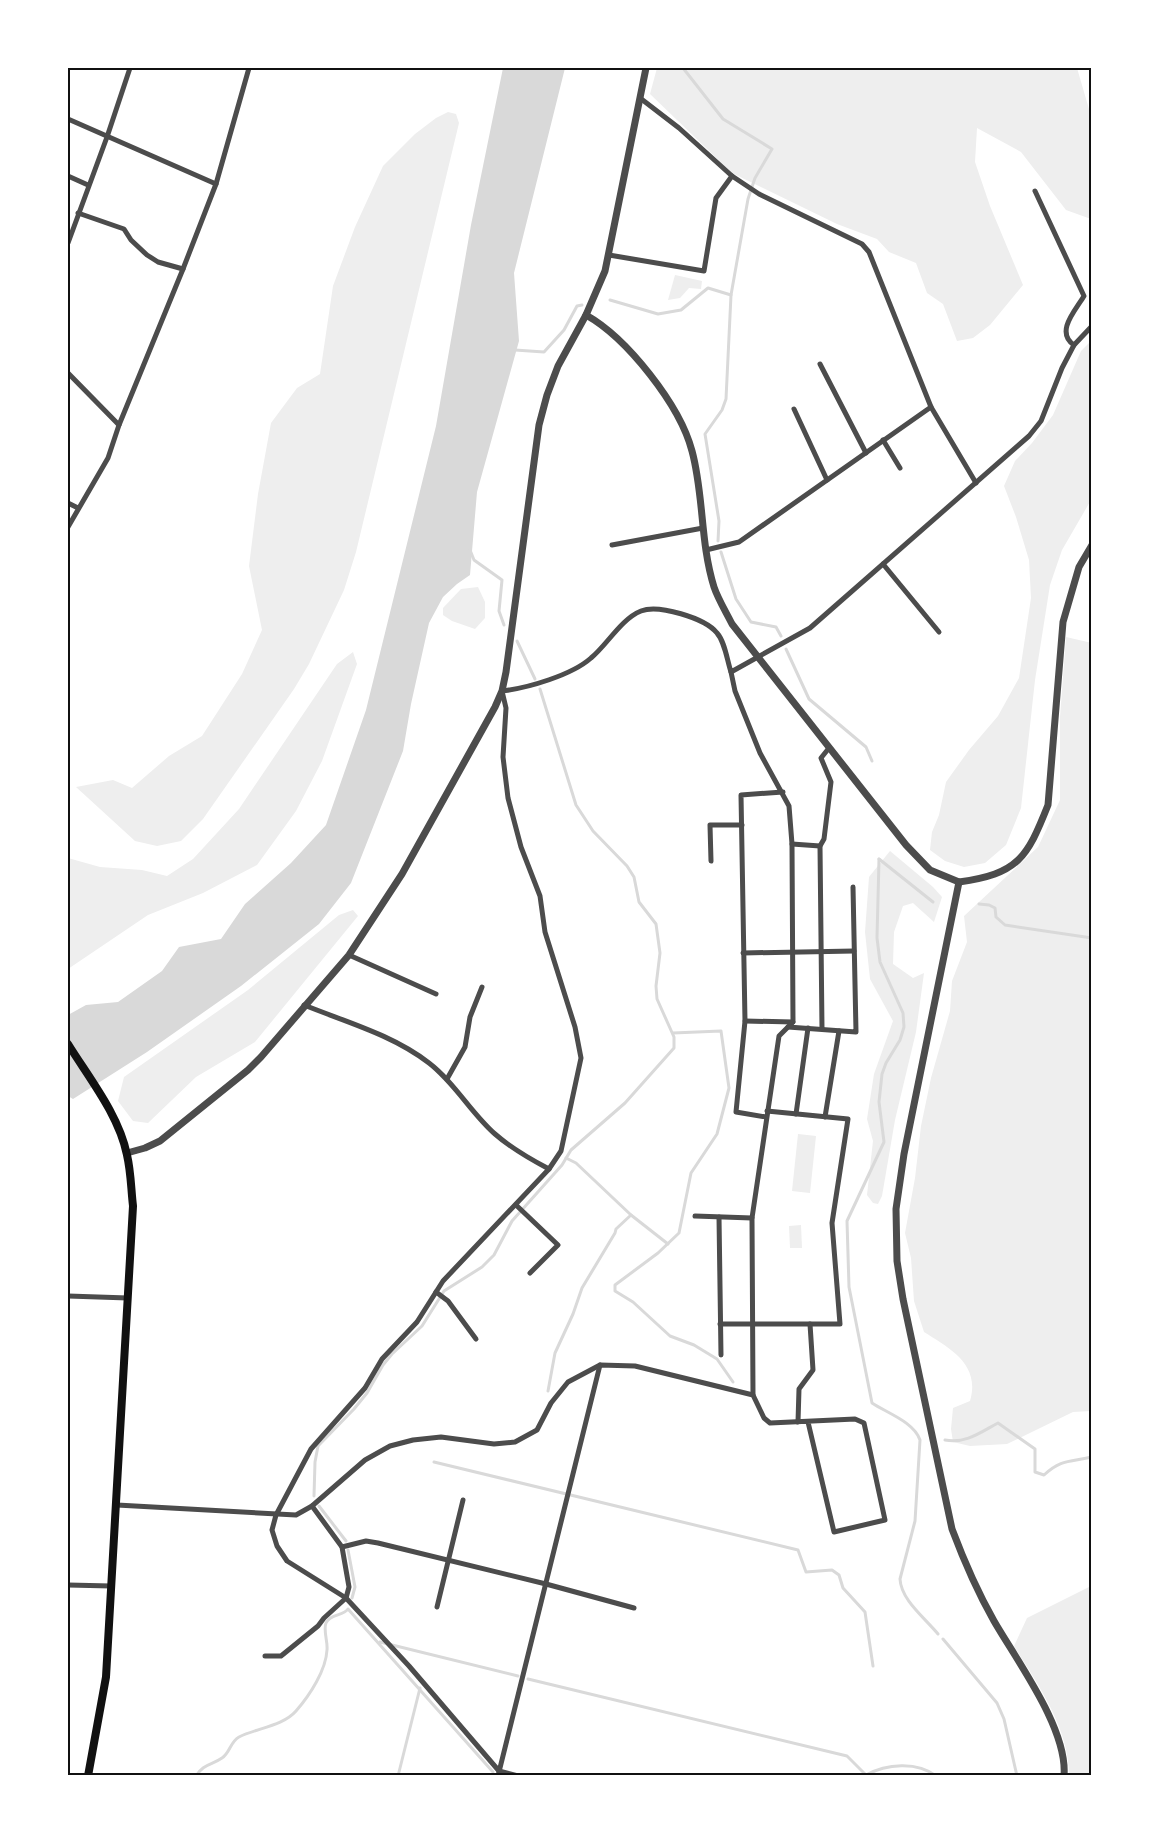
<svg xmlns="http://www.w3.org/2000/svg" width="1159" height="1843" font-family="'Golos Text',sans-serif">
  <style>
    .green { fill: #eee }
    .water { fill: #d9d9d9 }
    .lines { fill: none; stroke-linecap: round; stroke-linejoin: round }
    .stream { stroke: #d9d9d9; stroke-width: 3 }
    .minor { stroke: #4c4c4c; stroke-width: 5 }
    .tertiary { stroke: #4c4c4c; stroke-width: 7 }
    .trunk { stroke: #111; stroke-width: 8 }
    .neatline { fill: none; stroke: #111; stroke-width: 2 }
  </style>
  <rect width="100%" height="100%" fill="#fff"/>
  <!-- green -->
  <g class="green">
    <polygon points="657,68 1077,68 1091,116 1091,219 1066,210 1021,152 977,128 975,162 990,206 1023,285 990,325 973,338 957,341 943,304 927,293 916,263 889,252 877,239 837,224 732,173 650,94"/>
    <polygon points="448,112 456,114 459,123 356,552 344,590 309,664 294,689 203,819 181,841 157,846 135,841 76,787 113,780 132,788 169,756 202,736 242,674 262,630 249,566 258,494 271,423 297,388 320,374 333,286 355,227 383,166 415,134 436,118"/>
    <polygon points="675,275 702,281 701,289 689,288 680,298 668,300"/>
    <polygon points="1091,341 1091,500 1062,550 1050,585 1035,680 1021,808 1006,845 985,863 964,867 945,861 930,850 932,832 939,815 946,782 969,750 998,716 1019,678 1031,598 1029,560 1016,517 1004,486 1015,461 1032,443 1053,415 1081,351"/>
    <polygon points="478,587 485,602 485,618 475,629 452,621 443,615 443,608 461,589"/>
    <path d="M1066,637l26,6 -1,768 -18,1 -66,32 -37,2 -17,-4 -2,-13 2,-21 17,-7c11,-37 -21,-53 -46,-69l-10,-31 -3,-43 -6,-25 10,-55 6,-52 10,-48 19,-67 2,-30 15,-39 -3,-26 74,-69 22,-47v-83z"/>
    <polygon points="353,652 357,664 322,761 296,811 257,865 203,893 148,915 68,969 68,858 100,867 142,870 167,876 193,859 239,809 337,664"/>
    <polygon points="890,851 933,887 942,897 934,922 913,903 903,906 894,932 893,964 913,978 924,973 916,1032 895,1120 882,1196 878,1204 873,1203 867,1195 873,1141 867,1119 874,1074 893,1021 870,979 865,932 869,877"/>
    <polygon points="353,910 358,916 255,1042 196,1077 148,1123 133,1121 118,1101 124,1077 248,990 339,915"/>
    <polygon points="798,1134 816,1136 810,1193 792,1191"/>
    <polygon points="801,1225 802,1248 790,1248 789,1226"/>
    <path d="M1091,1586v189h-22c0,-47 -31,-90 -55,-129l13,-28z"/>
  </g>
  <!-- water -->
  <polygon class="water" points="503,68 565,68 514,273 519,341 477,492 470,575 457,584 443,597 429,623 411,704 403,751 351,883 319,924 241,986 147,1052 73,1099 68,1096 68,1015 86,1005 118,1002 162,971 179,947 221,939 245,904 291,863 326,825 366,710 436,426 471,225"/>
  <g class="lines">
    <!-- stream -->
    <g class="stream">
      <polyline points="683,68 723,119 772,149 755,178 748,199 731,295 726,399 722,410 705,434 719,521 718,541"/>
      <polyline points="610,300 658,314 681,310 708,288 731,295"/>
      <polyline points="515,350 544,352 564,330 577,306 582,305"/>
      <polyline points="470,550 474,560 502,580 499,611 504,625"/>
      <polyline points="721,552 736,599 751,622 776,627 781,636"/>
      <polyline points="517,641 535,679"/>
      <polyline points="786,649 809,699 866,747 872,761"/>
      <path d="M879,859l-2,79 3,24 23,51 1,14 -4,13 -14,23 -4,11 -3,28 5,40 -37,79 2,66 23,116c15,10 42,19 48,37l-5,81 -15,58c1,21 25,39 38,55"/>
      <polyline points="879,859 933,902"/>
      <polyline points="979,904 989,905 995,908 996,917 1005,925 1092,938"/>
      <polyline points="673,1033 721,1031 729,1088 717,1134 691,1173 679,1233 658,1253 615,1285 615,1291 633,1302 670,1336 694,1345 717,1359 733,1382"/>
      <polyline points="566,1158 576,1163 631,1215 668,1244"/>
      <polyline points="548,1391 555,1353 573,1314 582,1288 615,1233 616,1229 631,1215"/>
      <path d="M945,1440c21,4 36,-8 53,-17l37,26v23l9,3c17,-16 26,-13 48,-18"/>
      <polyline points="434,1462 798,1550 806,1572 832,1570 839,1575 843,1588 865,1612 873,1666"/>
      <polyline points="314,1496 315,1462 318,1446 354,1409 367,1393 383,1365 392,1354 422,1326 444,1291 482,1267 494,1255 512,1221 562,1165 571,1150 625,1103 674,1048 674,1037 657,999 656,986 660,953 656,924 639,902 634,877 627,866 593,831 576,805 540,689"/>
      <polyline points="319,1506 346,1541"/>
      <polyline points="348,1550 355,1587 352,1598"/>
      <polyline points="943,1639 997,1703 1004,1719 1017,1776"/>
      <polyline points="380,1642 518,1676"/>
      <path d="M528,1679l319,77 19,19c20,-11 51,-14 70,1"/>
      <path d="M196,1776c7,-12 16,-11 26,-18 8,-5 8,-16 17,-21 18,-9 44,-11 57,-26 14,-16 30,-41 31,-61 1,-8 -4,-20 -1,-27 4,-9 17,-7 22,-14l145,163"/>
      <polyline points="398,1776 420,1688"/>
    </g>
    <!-- minor -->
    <g class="minor">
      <polyline points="640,98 679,128 732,176 759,194 862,244 869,252 931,407 976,483"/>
      <polyline points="68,119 216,184"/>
      <polyline points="68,176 88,185"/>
      <path d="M1035,191l49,105c-9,15 -29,36 -10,49"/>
      <polyline points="78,213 124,229 131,240 147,255 158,262 183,269"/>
      <polyline points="68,243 107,137 130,68"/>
      <polyline points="609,255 704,271 716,198 732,176"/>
      <polyline points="820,364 866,453"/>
      <polyline points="68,373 119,425"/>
      <polyline points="794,409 827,480"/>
      <polyline points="883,440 900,468"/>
      <polyline points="68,503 78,508"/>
      <polyline points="68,527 108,458 119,425 183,269 216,184 249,68"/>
      <polyline points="612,545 703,528"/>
      <polyline points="706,550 739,542 931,407"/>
      <polyline points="883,564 939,632"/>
      <polyline points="731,672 735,691 760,753 789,806 792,844 793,1022 779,1036 752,1218 753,1395"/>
      <polyline points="792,844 820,846"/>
      <polyline points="711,861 710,825 742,825"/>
      <polyline points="743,953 854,951"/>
      <polyline points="349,955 436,994"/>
      <path d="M304,1005c42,17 89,30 125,58 26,20 42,50 66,71 17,15 35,25 54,35"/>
      <polyline points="745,1021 793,1022"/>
      <polyline points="788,1027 856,1032 853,887"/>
      <polyline points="822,1029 820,846 824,839 831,782 821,758 829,748"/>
      <polyline points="447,1079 465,1047 470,1017 482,987"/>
      <polyline points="796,1114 808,1028"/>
      <polyline points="766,1117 736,1112 745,1021 741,795 783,792"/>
      <polyline points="825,1117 839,1031"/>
      <polyline points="516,1205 558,1245 530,1273"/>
      <polyline points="695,1216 752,1218"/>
      <polyline points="719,1217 721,1355"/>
      <polyline points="436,1292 448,1301 476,1339"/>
      <polyline points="68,1296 128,1298"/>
      <polyline points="720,1324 840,1324 832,1223 848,1119 767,1111"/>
      <polyline points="798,1422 799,1389 813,1370 810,1324"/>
      <polyline points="117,1505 296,1515 312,1506 365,1460 390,1446 413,1440 441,1437 494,1444 515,1442 537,1430 551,1403 568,1382 600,1365 635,1366 753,1395 764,1418 770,1423 855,1419 864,1423 885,1520 834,1532 808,1422"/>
      <polyline points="342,1547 366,1541 378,1543 546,1584 634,1608"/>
      <polyline points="68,1585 111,1586"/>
      <polyline points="437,1607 463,1500"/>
      <polyline points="265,1656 281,1656 318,1626 324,1618 346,1598 349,1587 342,1547 312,1506"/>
      <polyline points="498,1776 600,1365"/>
      <path d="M518,1776l-19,-5 -90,-105 -63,-68 -59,-37 -10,-15 -5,-16 4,-15 35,-66 54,-61 17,-29 35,-37 26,-41 106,-112 12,-18 20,-93 -6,-31 -30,-95 -5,-36 -19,-49 -13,-49 -5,-41 3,-49 -4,-17c26,-3 70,-16 89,-33 16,-13 30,-39 50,-47 17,-7 64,7 76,22 8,9 10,27 14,39l79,-44 219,-192 12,-15 21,-53 12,-23 18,-19"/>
    </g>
    <!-- tertiary -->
    <g class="tertiary">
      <path d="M586,315c41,23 94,90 106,136 12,44 8,91 22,136 4,12 12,25 18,37l174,221 24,25 29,12 -55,272 -8,55 1,52 6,38 49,230c12,32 25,62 42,92 23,40 74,108 70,155"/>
      <path d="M959,882c59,-8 68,-24 89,-77l15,-183 16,-55 13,-22"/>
      <polyline points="127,1153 145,1148 160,1141 248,1070 261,1057 349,955 402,874 495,707 502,691 506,672 539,425 547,395 558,366 586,315 605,271 646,68"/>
    </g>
    <!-- trunk -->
    <path class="trunk" d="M68,1044c21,34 51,71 59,111 4,17 4,34 6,51l-27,471 -18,99"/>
  </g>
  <!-- border -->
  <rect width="1159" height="1843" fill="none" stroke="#ffffff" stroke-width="138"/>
  <rect x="69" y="69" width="1021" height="1705" class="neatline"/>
</svg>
